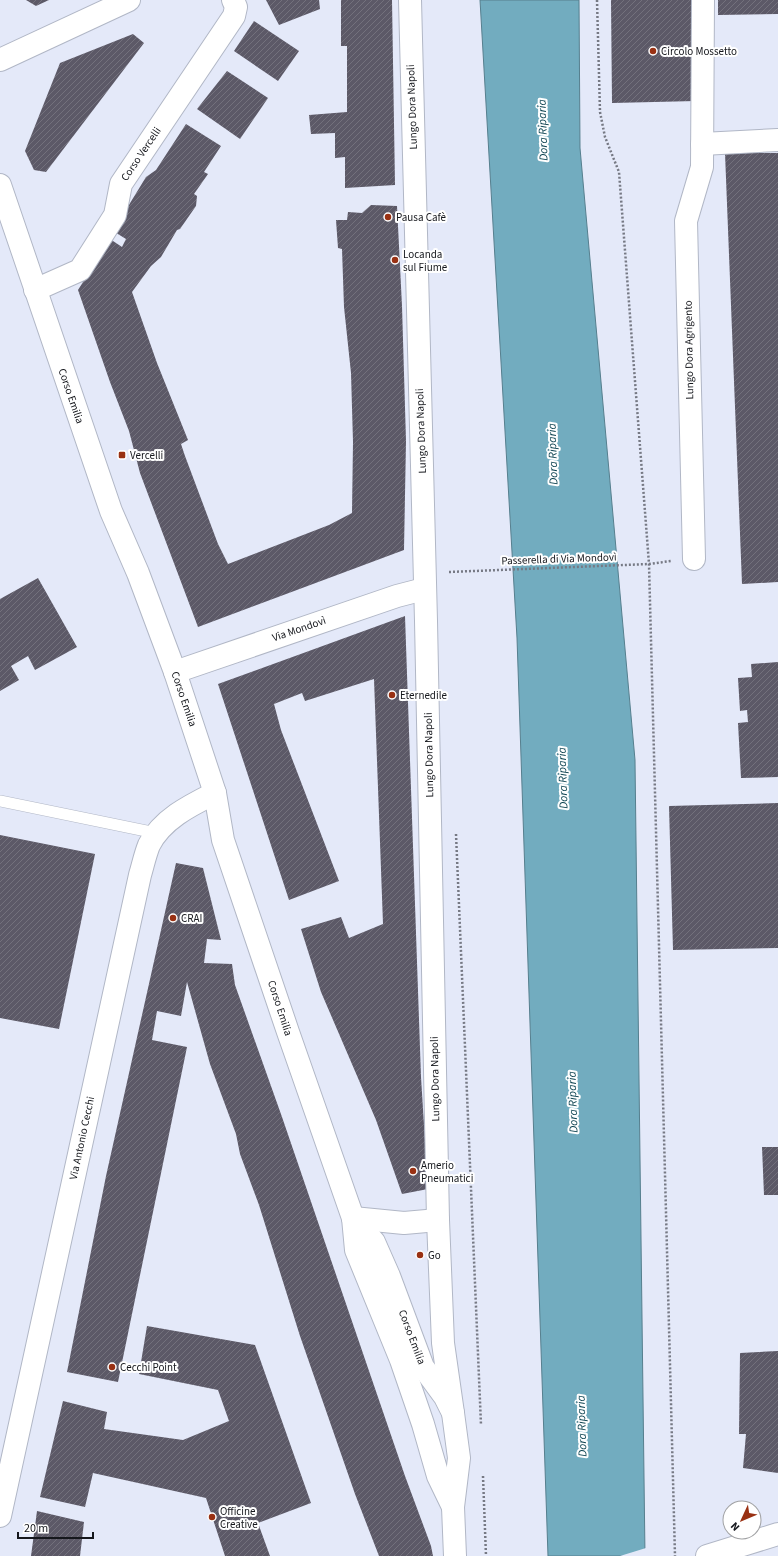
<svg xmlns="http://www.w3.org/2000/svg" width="778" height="1556" font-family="'Source Sans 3',sans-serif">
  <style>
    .water { fill: #72acbf; stroke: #567f8e }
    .pier { fill: #e4e9f9 }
    .building { fill: url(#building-hatch) }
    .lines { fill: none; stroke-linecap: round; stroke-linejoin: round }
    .lane-casing { stroke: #b1b7c6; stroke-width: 12 }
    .street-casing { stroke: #b1b7c6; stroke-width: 24 }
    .secondary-casing { stroke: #b1b7c6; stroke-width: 24 }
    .path { stroke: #767984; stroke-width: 2.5; stroke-dasharray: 2 2; stroke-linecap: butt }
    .lane { stroke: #fff; stroke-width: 11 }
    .street { stroke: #fff; stroke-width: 22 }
    .secondary { stroke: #fff; stroke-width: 22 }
    .poi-dot { fill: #993113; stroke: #fff; stroke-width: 1.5 }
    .labels { text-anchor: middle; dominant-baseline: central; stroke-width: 4; stroke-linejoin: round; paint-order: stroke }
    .poi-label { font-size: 11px; fill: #15171c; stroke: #fff; text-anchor: start }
    .street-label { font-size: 11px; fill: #15171c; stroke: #fff }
    .water-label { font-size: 12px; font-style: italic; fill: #083f4d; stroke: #fff }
  </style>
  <defs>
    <pattern id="building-hatch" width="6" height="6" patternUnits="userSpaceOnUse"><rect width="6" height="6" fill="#5c5967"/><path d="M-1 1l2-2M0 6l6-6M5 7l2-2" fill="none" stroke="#73717c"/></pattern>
  </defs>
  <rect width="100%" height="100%" fill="#e4e9f9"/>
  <!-- water -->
  <polygon class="water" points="480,0 579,0 580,148 635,760 645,1556 548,1556 517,638"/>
  <!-- pier -->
  <polygon class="pier" points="646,1548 647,1556 620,1556"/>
  <!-- building -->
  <g class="building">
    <polygon points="26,0 49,0 36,6"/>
    <polygon points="266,0 319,0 320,9 279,25"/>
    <polygon points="341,0 392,0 395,185 345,188 345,157 335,158 335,133 311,134 309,115 347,112 347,46 341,46"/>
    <polygon points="611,0 693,0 696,101 612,103"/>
    <polygon points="718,0 778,0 778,14 718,15"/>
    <polygon points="254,21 299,51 278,81 234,51"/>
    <polygon points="133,34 144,43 46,172 34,170 25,151 60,63"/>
    <polygon points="227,71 268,98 240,139 197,109"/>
    <polygon points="186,124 221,146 204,172 208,174 194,194 197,196 196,206 180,229 177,230 161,257 151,266 132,292 157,363 188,440 181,444 185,456 218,544 228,564 329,525 352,513 353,442 351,373 344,307 342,249 338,248 336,220 347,220 348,212 362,213 371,205 397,206 402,306 406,441 404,550 198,627 140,473 129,431 110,382 78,290 110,239 122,247 126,239 113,231 146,177 156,170"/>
    <polygon points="725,153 778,153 778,582 742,584"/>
    <polygon points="38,578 77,647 35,670 28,656 11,666 19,680 0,691 0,599"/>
    <polygon points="405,616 421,1077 428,1189 402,1194 376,1120 321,992 301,929 341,917 349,938 383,924 374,679 305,701 302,693 274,704 281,730 339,881 289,900 218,684"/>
    <polygon points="778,662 778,777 741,778 738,723 748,722 747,710 740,711 738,678 752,677 751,664"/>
    <polygon points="778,803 778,948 673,950 669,806"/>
    <polygon points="0,835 95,854 59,1029 0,1018"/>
    <polygon points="176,863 203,868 221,940 207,939 204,963 232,964 235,985 282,1117 405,1476 431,1546 433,1556 379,1556 355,1494 300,1336 259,1205 240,1154 236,1134 210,1064 187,982 181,1016 157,1011 152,1040 187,1047 118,1382 67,1372 106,1176"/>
    <polygon points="762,1147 778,1147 778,1195 764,1195"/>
    <polygon points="147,1326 255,1345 311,1503 258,1523 270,1556 225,1556 206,1498 93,1473 85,1507 40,1497 63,1401 107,1412 104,1429 183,1440 229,1421 218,1390 139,1374"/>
    <polygon points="778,1351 778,1473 743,1468 746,1434 739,1434 740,1353"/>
    <polygon points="37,1511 84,1522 80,1556 31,1556"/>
  </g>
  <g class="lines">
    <!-- lane casing -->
    <g class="lane-casing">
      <polyline id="lane" points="0,801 156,833"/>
    </g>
    <!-- street casing -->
    <g class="street-casing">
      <g id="street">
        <polyline points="702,144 778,140"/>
        <polyline points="35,290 80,270 115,215 121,184 234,16 236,7 233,0"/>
        <polyline points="694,559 686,221 702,167 703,0"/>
        <polyline points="175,672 397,596 424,589"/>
      </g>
    </g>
    <!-- secondary casing -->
    <g class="secondary-casing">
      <g id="secondary">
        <polyline points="410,0 426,621 438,1220 443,1343 453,1413"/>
        <polyline points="0,60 129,0"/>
        <polyline points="0,185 111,511 138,573 175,672 215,793 223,840 288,1032 353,1218 356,1250 401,1360 423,1424 438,1476 453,1507"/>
        <polyline points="353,1218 374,1242 389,1276 423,1367 445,1397 453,1413 459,1458 453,1507 455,1556"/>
        <polyline points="353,1218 404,1223 438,1220"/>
        <path d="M0,1516l140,-641c3,-10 5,-20 9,-30 13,-26 42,-40 66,-52"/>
        <polyline points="707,1556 778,1534"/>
      </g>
    </g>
    <!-- path -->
    <g class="path">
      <polyline points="597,0 600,112 605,137 619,172 649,564 675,1556"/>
      <polyline points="449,572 649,564 671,561"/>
      <polyline points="456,834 481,1425"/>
      <polyline points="483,1476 486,1556"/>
    </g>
    <!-- lane -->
    <use href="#lane" class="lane"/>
    <!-- street -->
    <use href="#street" class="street"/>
    <!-- secondary -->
    <use href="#secondary" class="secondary"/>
  </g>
  <!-- markers -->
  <g class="poi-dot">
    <circle cx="653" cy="51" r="4"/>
    <circle cx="388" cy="217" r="4"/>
    <circle cx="395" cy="260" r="4"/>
    <rect x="118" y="451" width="8" height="8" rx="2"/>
    <circle cx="392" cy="695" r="4"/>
    <circle cx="173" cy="918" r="4"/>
    <circle cx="413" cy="1171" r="4"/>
    <circle cx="420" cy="1255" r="4"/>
    <circle cx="112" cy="1367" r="4"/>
    <circle cx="212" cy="1517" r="4"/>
  </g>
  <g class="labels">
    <!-- poi labels -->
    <g class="poi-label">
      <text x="661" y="51">Circolo Mossetto</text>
      <text x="396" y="217">Pausa Cafè</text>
      <text x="403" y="254">Locanda<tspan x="403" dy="13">sul Fiume</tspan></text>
      <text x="130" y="455">Vercelli</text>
      <text x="400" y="695">Eternedile</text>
      <text x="181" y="918">CRAI</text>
      <text x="421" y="1165">Amerio<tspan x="421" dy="13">Pneumatici</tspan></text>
      <text x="428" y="1255">Go</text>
      <text x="120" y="1367">Cecchi Point</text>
      <text x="220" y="1511">Officine<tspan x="220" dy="13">Creative</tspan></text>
    </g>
    <!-- street labels -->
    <g class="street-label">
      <text transform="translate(412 107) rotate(-92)">Lungo Dora Napoli</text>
      <text transform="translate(141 154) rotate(-56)">Corso Vercelli</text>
      <text transform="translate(689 350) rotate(-91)">Lungo Dora Agrigento</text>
      <text transform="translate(71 396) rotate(71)">Corso Emilia</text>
      <text transform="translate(421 431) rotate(-92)">Lungo Dora Napoli</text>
      <text transform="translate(559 559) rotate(-2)">Passerella di Via Mondovì</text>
      <text transform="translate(299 629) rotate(-19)">Via Mondovì</text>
      <text transform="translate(184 699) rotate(71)">Corso Emilia</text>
      <text transform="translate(429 755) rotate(-91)">Lungo Dora Napoli</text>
      <text transform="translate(280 1008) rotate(72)">Corso Emilia</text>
      <text transform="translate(435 1079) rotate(-91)">Lungo Dora Napoli</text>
      <text transform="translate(82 1138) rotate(-78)">Via Antonio Cecchi</text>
      <text transform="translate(412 1337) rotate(69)">Corso Emilia</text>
    </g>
    <!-- water labels -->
    <g class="water-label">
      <text transform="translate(543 130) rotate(-92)">Dora Riparia</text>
      <text transform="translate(553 454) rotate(-92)">Dora Riparia</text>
      <text transform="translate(563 778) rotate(-92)">Dora Riparia</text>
      <text transform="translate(573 1102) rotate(-92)">Dora Riparia</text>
      <text transform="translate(582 1426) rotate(-92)">Dora Riparia</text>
    </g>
  </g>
  <!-- north arrow -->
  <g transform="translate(742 1520) rotate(226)"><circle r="19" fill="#ffffff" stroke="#a1a2a4"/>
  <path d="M0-3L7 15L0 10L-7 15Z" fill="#993113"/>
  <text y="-6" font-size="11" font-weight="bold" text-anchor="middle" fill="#15171c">N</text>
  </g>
  <!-- scale -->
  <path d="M18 1532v6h75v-6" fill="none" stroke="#15171c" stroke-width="2"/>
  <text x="24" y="1532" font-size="12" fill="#15171c" stroke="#ffffff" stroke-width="3" paint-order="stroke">20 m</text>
</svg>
